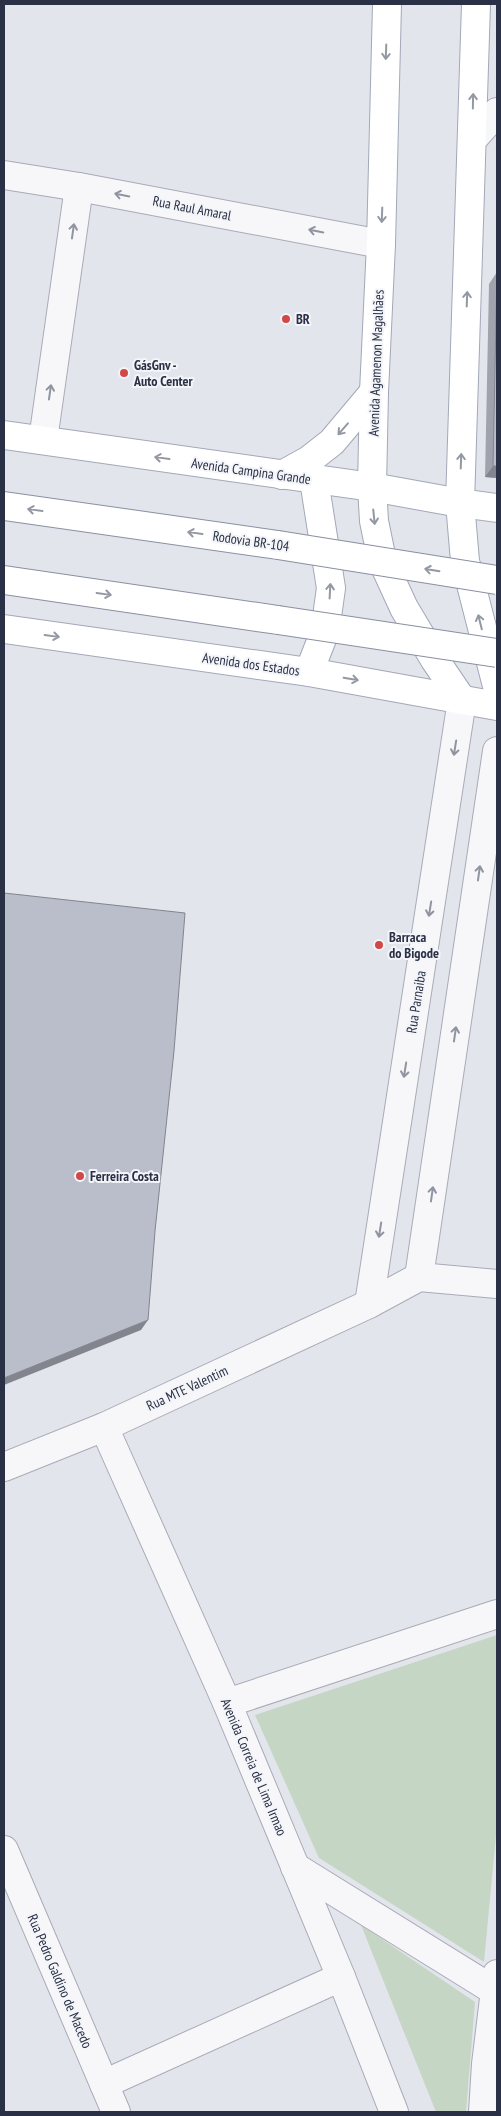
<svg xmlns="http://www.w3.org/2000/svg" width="501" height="2116" font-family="'PT Sans Narrow',sans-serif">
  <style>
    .green { fill: #c6d6c4 }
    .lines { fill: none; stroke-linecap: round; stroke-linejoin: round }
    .minor-casing { stroke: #a8abb7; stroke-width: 30 }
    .tertiary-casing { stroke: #a8abb7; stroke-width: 30 }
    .secondary-casing { stroke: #a8abb7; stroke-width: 30 }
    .primary-casing { stroke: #a2a8b8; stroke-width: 30 }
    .trunk-casing { stroke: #8a90a3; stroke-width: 30 }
    .minor { stroke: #f7f7fa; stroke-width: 28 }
    .tertiary { stroke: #f7f7fa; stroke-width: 28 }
    .secondary { stroke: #fff; stroke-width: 28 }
    .primary { stroke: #fff; stroke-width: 28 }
    .trunk { stroke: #fff; stroke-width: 28 }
    .trunk-bridge-casing { stroke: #8a90a3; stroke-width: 30; stroke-linecap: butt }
    .trunk-bridge { stroke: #fff; stroke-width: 28 }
    .wall { fill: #a0a3ae }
    .shaded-wall { fill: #82858d }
    .building { fill: #babeca; stroke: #82858d }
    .oneway { stroke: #9498a2 }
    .oneway2 { stroke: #9094a0 }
    .poi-dot { fill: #d34847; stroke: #f3f5f9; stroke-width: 2 }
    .labels { text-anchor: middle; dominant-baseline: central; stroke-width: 4; stroke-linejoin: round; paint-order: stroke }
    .street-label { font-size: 14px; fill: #2a3045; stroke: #f3f5f9 }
    .poi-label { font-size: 14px; font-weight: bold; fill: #2a3045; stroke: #f3f5f9; text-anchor: start }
  </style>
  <rect width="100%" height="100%" fill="#e3e5ec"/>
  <!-- green -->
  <g class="green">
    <polygon points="497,1635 497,1825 484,1962 319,1858 255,1715"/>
    <polygon points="361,1925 475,2002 466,2112 436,2112"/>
  </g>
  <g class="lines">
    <!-- minor casing -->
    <g class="minor-casing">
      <g id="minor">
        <polyline points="4,175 79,187 381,244"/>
        <polyline points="43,440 79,187"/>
        <polyline points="419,1277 497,751"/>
        <polyline points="369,1304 462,700"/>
        <polyline points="104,1427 227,1703 341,1977 394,2112"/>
        <polyline points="4,1467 104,1427 369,1304 419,1277 497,1284"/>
        <polyline points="227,1703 497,1614"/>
        <polyline points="4,1850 116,2112"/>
        <polyline points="295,1867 495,1991"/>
        <polyline points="104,2084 341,1977"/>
        <polyline points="483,2112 486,2064 497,1974"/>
      </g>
    </g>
    <!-- tertiary casing -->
    <g class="tertiary-casing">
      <polyline id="tertiary" points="472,140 497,112"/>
    </g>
    <!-- secondary casing -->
    <g class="secondary-casing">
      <polyline id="secondary" points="460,503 497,508"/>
    </g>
    <!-- primary casing -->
    <g class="primary-casing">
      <g id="primary">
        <polyline points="387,4 381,244 374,392 372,487 374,521 382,560 404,608 435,660 462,700"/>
        <polyline points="476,4 460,503 465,561 497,686"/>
        <polyline points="4,435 372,487 460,503"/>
        <polyline points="282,475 309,460 332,442 374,392"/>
        <polyline points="4,629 309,672 497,706"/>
        <polyline points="309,672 325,631 331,588 314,480"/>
      </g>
    </g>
    <!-- trunk casing -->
    <g class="trunk-casing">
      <g id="trunk">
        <polyline points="4,506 278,545"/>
        <polyline points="4,580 278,620"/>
      </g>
    </g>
    <!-- minor -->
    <use href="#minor" class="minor"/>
    <!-- tertiary -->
    <use href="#tertiary" class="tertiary"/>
    <!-- secondary -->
    <use href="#secondary" class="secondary"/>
    <!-- primary -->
    <use href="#primary" class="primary"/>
    <!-- trunk -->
    <use href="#trunk" class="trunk"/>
    <!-- trunk-bridge casing -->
    <g class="trunk-bridge-casing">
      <g id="trunk-bridge">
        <polyline points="278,545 497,580"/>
        <polyline points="278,620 497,653"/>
      </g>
    </g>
    <!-- trunk-bridge -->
    <use href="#trunk-bridge" class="trunk-bridge"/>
  </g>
  <!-- wall -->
  <polygon class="wall" points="497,272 497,478 485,477 489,284"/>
  <!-- shaded-wall -->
  <g class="shaded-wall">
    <polygon points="493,466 497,466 497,478 485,477"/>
    <polygon points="148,1320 141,1330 4,1385 4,1378"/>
  </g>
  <!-- building -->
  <g class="building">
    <polygon points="497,272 497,466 493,466"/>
    <polygon points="4,893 185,913 174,1051 155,1231 148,1320 4,1378"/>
  </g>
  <!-- one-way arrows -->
  <defs><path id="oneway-shaft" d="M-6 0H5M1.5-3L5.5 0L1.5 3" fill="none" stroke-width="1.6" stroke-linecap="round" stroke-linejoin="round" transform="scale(1.25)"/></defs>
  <g class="oneway">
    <use href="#oneway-shaft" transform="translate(386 52) rotate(92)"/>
    <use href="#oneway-shaft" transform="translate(473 101) rotate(-89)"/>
    <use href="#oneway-shaft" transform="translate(382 215) rotate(92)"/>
    <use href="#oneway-shaft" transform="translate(467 299) rotate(-88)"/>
    <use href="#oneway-shaft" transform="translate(343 429) rotate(131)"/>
    <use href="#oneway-shaft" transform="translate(162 458) rotate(-172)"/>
    <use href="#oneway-shaft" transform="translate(461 461) rotate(-88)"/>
    <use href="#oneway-shaft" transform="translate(35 510) rotate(-172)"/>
    <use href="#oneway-shaft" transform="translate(374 517) rotate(84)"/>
    <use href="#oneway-shaft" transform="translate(195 533) rotate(-172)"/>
    <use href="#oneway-shaft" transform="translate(432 570) rotate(-171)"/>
    <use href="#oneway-shaft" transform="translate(330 591) rotate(-87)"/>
    <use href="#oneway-shaft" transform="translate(104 594) rotate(8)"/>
    <use href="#oneway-shaft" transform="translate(480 622) rotate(-104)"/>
    <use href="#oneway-shaft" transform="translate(52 636) rotate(8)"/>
    <use href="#oneway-shaft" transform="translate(351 679) rotate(10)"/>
  </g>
  <g class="oneway2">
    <use href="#oneway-shaft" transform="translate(122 195) rotate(-169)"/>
    <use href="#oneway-shaft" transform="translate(73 231) rotate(-82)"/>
    <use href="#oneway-shaft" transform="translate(316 231) rotate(-169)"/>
    <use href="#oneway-shaft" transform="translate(50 392) rotate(-82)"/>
    <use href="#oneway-shaft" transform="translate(455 748) rotate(99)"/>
    <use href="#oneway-shaft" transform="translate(479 873) rotate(-82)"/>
    <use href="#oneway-shaft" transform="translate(430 909) rotate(99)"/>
    <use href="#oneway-shaft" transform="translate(455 1034) rotate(-82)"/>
    <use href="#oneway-shaft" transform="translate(405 1070) rotate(99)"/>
    <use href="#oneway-shaft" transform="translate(432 1194) rotate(-82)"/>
    <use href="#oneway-shaft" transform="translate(380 1230) rotate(99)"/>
  </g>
  <!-- markers -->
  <g class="poi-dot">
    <circle cx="286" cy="319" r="5"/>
    <circle cx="124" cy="373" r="5"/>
    <circle cx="379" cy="945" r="5"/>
    <circle cx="80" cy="1176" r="5"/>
  </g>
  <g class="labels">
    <!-- street labels -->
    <g class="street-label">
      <text transform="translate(192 208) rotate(11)">Rua Raul Amaral</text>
      <text transform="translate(376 363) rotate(-88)">Avenida Agamenon Magalhães</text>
      <text transform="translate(251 471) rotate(8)">Avenida Campina Grande</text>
      <text transform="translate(251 541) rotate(8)">Rodovia BR-104</text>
      <text transform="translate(251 664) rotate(8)">Avenida dos Estados</text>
      <text transform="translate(416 1002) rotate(-81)">Rua Parnaiba</text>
      <text transform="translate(187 1388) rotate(-25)">Rua MTE Valentim</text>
      <text transform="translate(254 1767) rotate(67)">Avenida Correia de Lima Irmao</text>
      <text transform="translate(60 1981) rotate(67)">Rua Pedro Galdino de Macedo</text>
    </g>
    <!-- poi labels -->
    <g class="poi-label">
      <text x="296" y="319">BR</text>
      <text x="134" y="365">GásGnv -<tspan x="134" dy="16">Auto Center</tspan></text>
      <text x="389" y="937">Barraca<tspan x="389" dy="16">do Bigode</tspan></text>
      <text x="90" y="1176">Ferreira Costa</text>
    </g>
  </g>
  <!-- border -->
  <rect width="501" height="2116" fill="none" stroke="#2a3045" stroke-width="10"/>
</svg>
